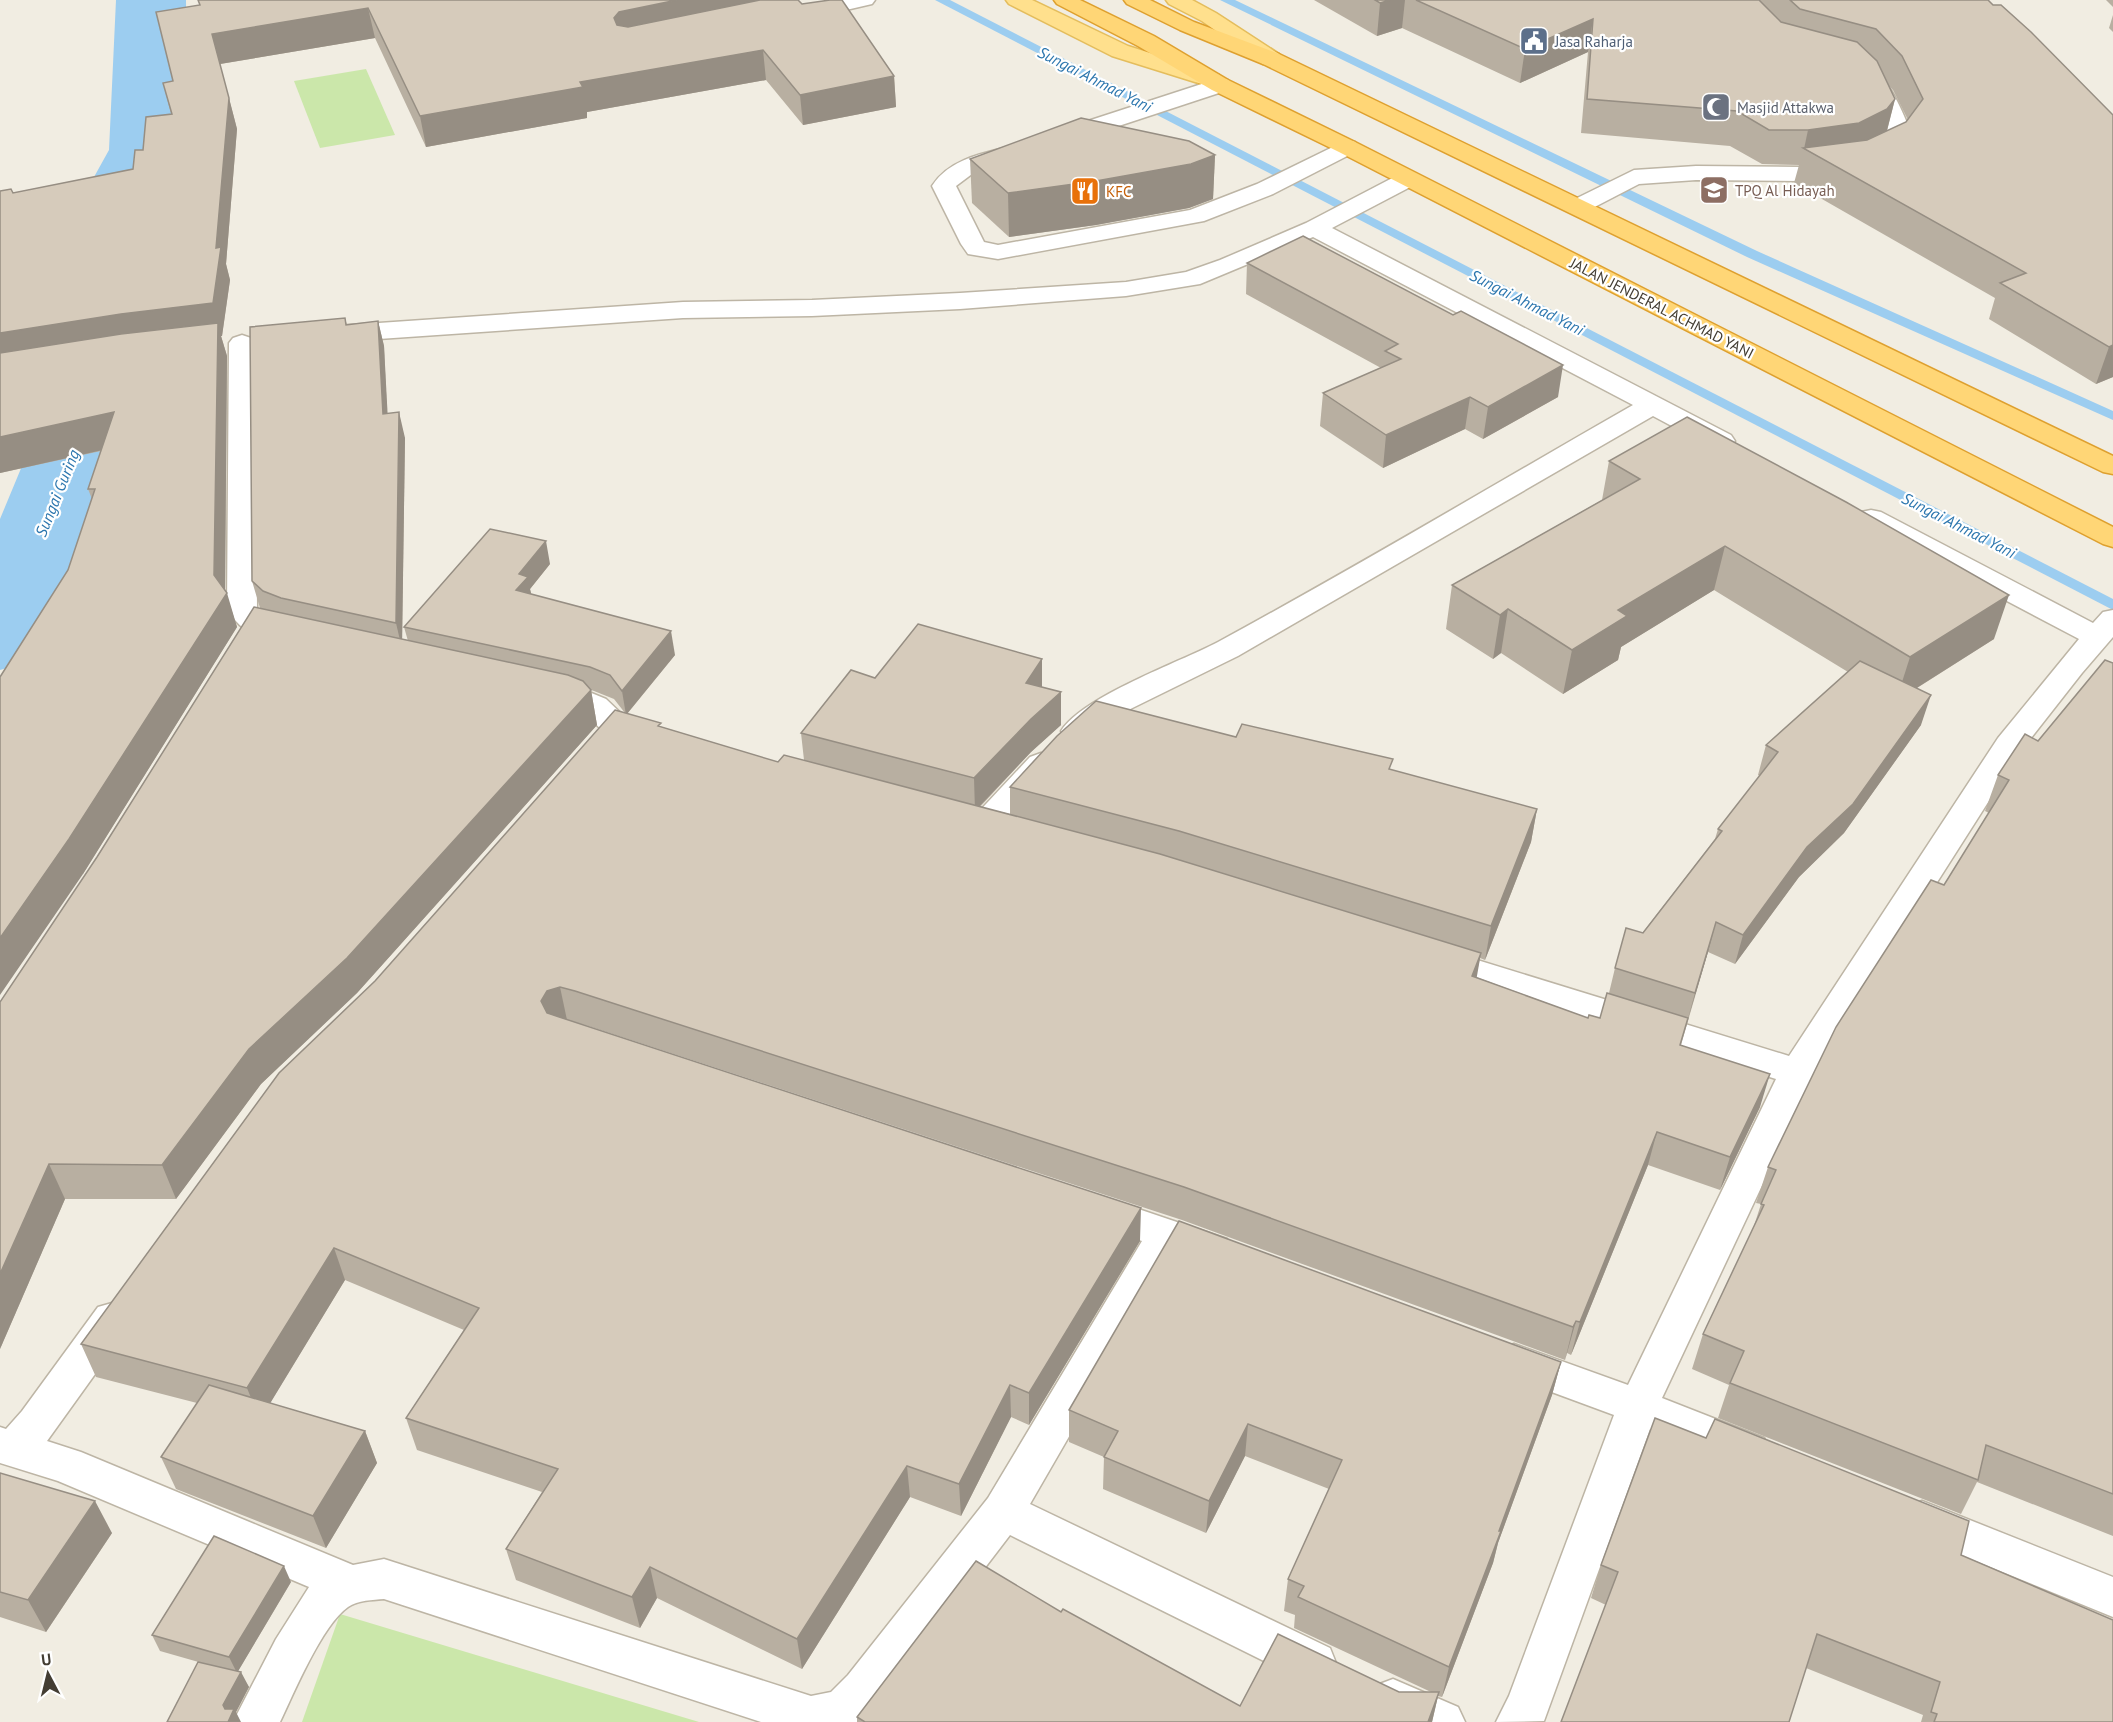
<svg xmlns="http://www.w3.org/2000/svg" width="2113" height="1722" font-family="'PT Sans',sans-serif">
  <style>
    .green { fill: #cbe7aa }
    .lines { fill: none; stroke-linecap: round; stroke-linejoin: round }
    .stream { fill: #9ccdf0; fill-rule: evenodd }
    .river { fill: #9ccdf0; fill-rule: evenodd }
    .service-casing { stroke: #bdb5a5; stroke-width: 3 }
    .minor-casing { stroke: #bdb5a5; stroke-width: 3 }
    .primary-casing { stroke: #e4bd5d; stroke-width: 3 }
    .trunk-casing { stroke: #dea02f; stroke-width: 3 }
    .service { fill: #fff; fill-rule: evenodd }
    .minor { fill: #fff; fill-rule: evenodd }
    .primary { fill: #ffe08d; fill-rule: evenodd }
    .trunk { fill: #ffd676; fill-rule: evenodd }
    .wall { fill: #b8afa1; fill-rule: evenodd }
    .shaded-wall { fill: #968e83 }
    .building { fill: #d6cbbb; stroke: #968e83; stroke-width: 1.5 }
    .labels { text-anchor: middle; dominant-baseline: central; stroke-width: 4.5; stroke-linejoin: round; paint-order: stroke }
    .far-service-label { font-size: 15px; fill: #4e5e75; stroke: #fff; text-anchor: start }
    .far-worship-label { font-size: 15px; fill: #5b616d; stroke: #fff; text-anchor: start }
    .far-education-label { font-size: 15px; fill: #785e54; stroke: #fff; text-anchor: start }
    .far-food-label { font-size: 15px; fill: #c56008; stroke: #fff; text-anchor: start }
    .far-street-label { font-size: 15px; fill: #433d33; stroke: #fff }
    .far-water-label { font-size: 16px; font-style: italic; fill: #2c76ae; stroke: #fff }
  </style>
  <rect width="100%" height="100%" fill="#f1ede2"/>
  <!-- green -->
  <g class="green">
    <polygon points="366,69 395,135 320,148 294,81"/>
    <polygon points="340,1614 699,1722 302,1722"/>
  </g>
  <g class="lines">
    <!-- stream -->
    <g class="stream">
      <polygon points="935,0 950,0 2113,599 2113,610"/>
      <polygon points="1220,0 1235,0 1757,251 2113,411 2113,420 1747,257"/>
    </g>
    <!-- river -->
    <polygon class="river" points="116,0 186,0 187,150 123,276 139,401 50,638 35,660 0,670 0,519 49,401 39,276 109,150"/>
    <!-- service casing -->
    <g class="service-casing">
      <g id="service">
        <polygon points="1220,78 1228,80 1231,85 1228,90 1070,142 1062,144 1054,142 1051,137 1054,132"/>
        <path d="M1347,140l8,2 3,5 -3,5 -82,42 -69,27 -206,38 -30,-5 -7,-10 -29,-58c17,-27 52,-33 81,-40l8,2 3,5 -3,5 -49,16 -16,12 28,56 14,3 192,-35 67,-26z"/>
      </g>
    </g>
    <!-- minor casing -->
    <g class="minor-casing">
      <g id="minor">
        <polygon points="837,0 875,0 872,4 803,20 796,18 793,14 796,10"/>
        <path d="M1867,71c25,7 35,42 45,63l-16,21 -39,18 -57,8 -104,-1 -57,4 -54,28 -8,2 -8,-2 -4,-5 4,-5 65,-32 62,-4 104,1 51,-7 29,-15 9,-11 -19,-40 -14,-16 3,-5z"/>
        <path d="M1408,172l8,2 4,5 -4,5 -84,44 399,207 4,6 -4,6 -10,2 -10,-2 -58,-31 -415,240 -130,64 -20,18 -11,3 -11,-3 -5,-7c23,-35 117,-68 157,-89 140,-76 277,-158 415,-237l-320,-168 -113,47 -74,12 -166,13 -148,7 -129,2 -348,24 -9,-3 -4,-5 4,-5 9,-3 348,-24 129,-2 148,-7 166,-11 60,-10 34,-12 86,-37 94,-49z"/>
        <path d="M242,335l9,3 4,5 2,266c13,16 37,13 46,27l-4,7c-28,7 -58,-10 -72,-34l2,-266 4,-5z"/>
        <polygon points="1871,510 1881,512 2093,623 2103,612 2113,610 2113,637 2082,673 2020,752 1813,1077 1662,1398 1764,1438 1770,1451 1764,1464 1749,1469 1650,1429 1544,1721 1496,1722 1509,1696 1614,1415 1500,1373 1494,1361 1500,1349 1514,1344 1628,1385 1776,1079 1423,968 1418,959 1423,950 1435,947 1789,1056 1998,738 2079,639 1861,524 1857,518 1861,512"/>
        <polygon points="549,683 589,692 606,699 627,719 657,730 662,737 657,744 646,747 605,733 584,713 570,707 538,700 534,693 538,686"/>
        <polygon points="1041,753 1052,757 1057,764 1052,771 994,835 983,838 972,835 967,827 972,819 1030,757"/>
        <path d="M1097,1195l130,44 5,11 -5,11 -14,5 -38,-13 -145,251 300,144 6,15 -6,15 -16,6 -16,-6 -288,-143 -130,170 -17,17h-102l-377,-123c-11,1 -26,1 -36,8 -26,18 -54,86 -68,115h-47l43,-83 33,-52 -251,-106 -58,-18v-36l6,2 16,-18 76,-104 14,-4 14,4 6,12 -6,12 -79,110 34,11 272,113 31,-6 427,137 20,-4 17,-17 140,-177 154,-257 -58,-20 -6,-11 6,-11z"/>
        <polygon points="1922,1501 2113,1577 2113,1617 1907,1533 1901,1520 1907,1507"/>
        <polygon points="1393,1679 1458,1707 1465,1722 1393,1722 1377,1715 1371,1700 1377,1685"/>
      </g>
    </g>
    <!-- primary casing -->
    <g class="primary-casing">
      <g id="primary">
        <polygon points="1006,0 1032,0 1128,46 1219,75 1222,80 1219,85 1211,87 1112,56 1009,4"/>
        <polygon points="1166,0 1192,0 1216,13 1279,54 1282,59 1279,64 1271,65 1263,64 1202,21 1169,4"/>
      </g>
    </g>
    <!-- trunk casing -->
    <g class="trunk-casing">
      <g id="trunk">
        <polygon points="1054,0 1080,0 1154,36 1228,80 1355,142 2113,527 2113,547 2103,544 1339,152 1212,90 1138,46 1057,4"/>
        <polygon points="1124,0 1150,0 1194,22 1279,54 2113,456 2113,474 2103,472 1263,64 1180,30 1127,4"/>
      </g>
    </g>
    <!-- service -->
    <use href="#service" class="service"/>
    <!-- minor -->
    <use href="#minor" class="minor"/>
    <!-- primary -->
    <use href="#primary" class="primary"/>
    <!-- trunk -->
    <use href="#trunk" class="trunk"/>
  </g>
  <!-- wall -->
  <g class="wall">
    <path d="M1314,0h674l125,115v262l-17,7 -107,-65 6,-21 -201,-115 5,-18 -37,-1 -32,-18 -149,-13 7,-81 -68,31 -118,-55 -25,8zM1888,85l5,5 15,30 -2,2 -19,9 8,-32z"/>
    <polygon points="2106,0 2113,0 2113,7"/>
    <polygon points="802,4 894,76 896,107 803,125 766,80 587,112 587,118 426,147 375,38 220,64 237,129 226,264 230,280 222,336 221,336 227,356 225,590 237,627 83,874 68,570 92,499 88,489 101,451 0,473 0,191 13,193 133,169 143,150 171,114 163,83 173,81 156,12"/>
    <polygon points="2113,15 2113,32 2109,28"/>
    <polygon points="1215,155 1213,199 1189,208 1096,225 1009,237 972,203 970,159"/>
    <polygon points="1247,263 1558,397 1483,439 1465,429 1383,468 1320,426 1323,393 1381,368 1246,294"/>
    <polygon points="345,318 347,325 378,321 384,346 387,414 405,438 402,639 408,641 404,627 550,564 530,589 531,594 675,655 627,714 662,727 778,762 804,760 801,733 875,678 1042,659 1042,687 1061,692 1061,725 1031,752 980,807 1010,814 1010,787 1236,737 1391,770 1537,809 1531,842 1485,960 1480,958 1476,977 1588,1018 1600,1018 1609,993 1615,968 1715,839 1718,829 1760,776 1758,775 1766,745 1848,672 1714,590 1621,647 1618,660 1563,694 1501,653 1493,659 1446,629 1452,585 1602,500 1609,461 1994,639 1917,688 1921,725 1844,833 1799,877 1735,964 1708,952 1681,1045 1760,1107 1720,1190 1648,1165 1571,1355 1567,1353 1565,1360 1182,1220 582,1024 1140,1241 1029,1425 1011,1417 961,1516 910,1497 802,1669 657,1598 640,1628 516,1580 506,1549 542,1492 417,1450 406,1418 464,1330 345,1280 270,1403 365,1431 377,1463 326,1548 176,1489 161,1457 197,1403 96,1377 81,1344 375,981 625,713 614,699 594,691 591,690 597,725 357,993 261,1084 176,1199 65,1199 0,1349 97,857 260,608 252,581"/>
    <polygon points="2113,663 2113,1536 1977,1482 1961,1514 1718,1418 1729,1385 1692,1369 1703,1334 1752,1232 1761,1204 1756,1203 1768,1167 1989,813 1985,811 1998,775 2038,741"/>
    <polygon points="1561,1362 1552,1395 1498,1543 1493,1563 1442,1697 1438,1696 1432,1722 857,1722 857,1717 1061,1612 1240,1706 1399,1692 1431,1692 1294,1628 1295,1615 1284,1611 1288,1579 1329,1489 1245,1456 1206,1533 1103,1489 1104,1457 1069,1442 1069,1410"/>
    <polygon points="0,1473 112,1533 46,1632 0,1617"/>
    <polygon points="1961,1555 2113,1722 1921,1722 1923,1715 1806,1668 1606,1605 1591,1598 1601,1565"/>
    <polygon points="291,1582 238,1671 249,1687 236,1712 202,1663 160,1651 152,1635"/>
  </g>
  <!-- shaded-wall -->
  <g class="shaded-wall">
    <polygon points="677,0 783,0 623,42 614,18 619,12"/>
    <polygon points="1390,0 1405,0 1402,28 1377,36 1380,3"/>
    <polygon points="368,8 375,38 220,64 212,34"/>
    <polygon points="1593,19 1588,52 1520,83 1525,49"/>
    <polygon points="763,50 766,80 587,112 587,118 426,147 420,116 580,82"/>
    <polygon points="894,76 896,107 803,125 800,95"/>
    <polygon points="229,98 237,129 226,264 230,280 222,336 221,336 227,356 225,596 227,593 237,627 83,874 0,995 0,938 214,575 217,336 0,368 0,333 216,248"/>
    <polygon points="1895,99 1886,134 1826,161 1804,149 1808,130"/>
    <polygon points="1215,155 1213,199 1189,208 1096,225 1009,237 1008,193"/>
    <polygon points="378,321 384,346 389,440 383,414"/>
    <polygon points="2113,345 2113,377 2096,384 2109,347"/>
    <polygon points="1563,365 1558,397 1483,439 1488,407"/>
    <polygon points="1470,397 1465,429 1383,468 1386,435"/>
    <polygon points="114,412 125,445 0,473 0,437"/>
    <polygon points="399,412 405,438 402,649 396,623"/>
    <polygon points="546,541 550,564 530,589 533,601 516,590 519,574"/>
    <polygon points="1725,546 1714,590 1621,647 1618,660 1563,694 1572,650 1618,610"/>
    <polygon points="2009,595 1994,639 1896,701 1910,657"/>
    <polygon points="1508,609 1501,653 1493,659 1500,615"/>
    <polygon points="671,631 675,655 626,715 622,691"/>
    <polygon points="1042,659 1042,693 1026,683"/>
    <polygon points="591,690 597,725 357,993 261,1084 176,1199 162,1165 249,1049"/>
    <polygon points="1061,692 1061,725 1031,752 975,811 974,778 1031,719"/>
    <polygon points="1931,695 1921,725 1844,833 1799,877 1735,964 1743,935 1807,847"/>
    <polygon points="1537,809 1531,842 1485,960 1491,926"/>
    <polygon points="1716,922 1708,952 1687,1022 1695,993"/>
    <polygon points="1481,953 1475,987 1472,976"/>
    <polygon points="560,987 567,1020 548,1034 541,1001 547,991"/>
    <polygon points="1770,1074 1760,1107 1720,1190 1730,1157"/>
    <polygon points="1657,1132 1648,1165 1571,1355 1580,1322"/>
    <polygon points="49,1164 65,1199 0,1349 0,1274"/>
    <polygon points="1141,1208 1140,1241 1029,1425 1029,1393"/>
    <polygon points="334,1248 345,1280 260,1420 247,1388"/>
    <polygon points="1576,1321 1567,1353 1565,1360 1573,1327"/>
    <polygon points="1561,1362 1552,1395 1498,1543 1493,1563 1442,1697 1449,1667"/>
    <polygon points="1010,1385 1011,1417 961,1516 959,1484"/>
    <polygon points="1248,1424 1245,1456 1206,1533 1209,1501"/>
    <polygon points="365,1431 377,1463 326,1548 313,1516"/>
    <polygon points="907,1466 910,1497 802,1669 797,1639"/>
    <polygon points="95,1501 112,1533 46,1632 28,1600"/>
    <polygon points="284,1566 291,1582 237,1673 229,1657"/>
    <polygon points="650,1567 657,1598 640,1628 632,1597"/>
    <polygon points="241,1672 249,1687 236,1712 241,1722 228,1722 223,1705"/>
    <polygon points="1439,1692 1432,1722 1428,1722"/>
  </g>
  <!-- building -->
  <g class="building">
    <polygon points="198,0 677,0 619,12 614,18 617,25 628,27 760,0 798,0 802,4 830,0 842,0 894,76 800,95 763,50 580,82 583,87 420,116 368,8 212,34 229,98 216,248 221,247 213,303 121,314 0,333 0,191 11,189 13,193 133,169 135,150 143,150 146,117 172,114 163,83 173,81 156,12 200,5"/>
    <polygon points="1375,0 1390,0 1380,3"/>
    <polygon points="1416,0 1759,0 1781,22 1857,42 1877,61 1895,99 1887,109 1859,123 1808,130 1769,130 1737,111 1587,99 1593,19 1525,49"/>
    <polygon points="1790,0 1988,0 1993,5 2001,5 2031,32 2113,115 2113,345 2109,347 2000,283 2026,273 1803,148 1867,140 1906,122 1923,99 1902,56 1876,29 1800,9"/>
    <polygon points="1081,118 1189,141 1215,155 1191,164 1096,181 1008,193 970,159"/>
    <polygon points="1303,236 1453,315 1461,311 1563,365 1488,407 1470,397 1386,435 1323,393 1401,359 1385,351 1398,344 1247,263"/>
    <polygon points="345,318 346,325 378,321 383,414 399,412 396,623 281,598 263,591 252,581 250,327"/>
    <polygon points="218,323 214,575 227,593 69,839 0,938 0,677 68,570 95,489 88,489 114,412 0,437 0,353 121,334"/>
    <polygon points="1687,417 1846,502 2009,595 1910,657 1725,546 1618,610 1627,616 1572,650 1508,609 1500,615 1452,585 1640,479 1609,461"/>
    <polygon points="490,529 546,541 519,574 528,577 516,590 671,631 622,691 610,675 590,667 404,627"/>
    <polygon points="254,607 568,675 583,681 591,690 347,958 249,1049 162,1165 49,1164 0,1274 0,1002 97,857"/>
    <polygon points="918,624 1042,659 1026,683 1061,692 1031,719 974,778 801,733 851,670 875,678"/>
    <polygon points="2105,660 2113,663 2113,1494 1986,1445 1978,1480 1730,1383 1744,1351 1703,1334 1764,1205 1761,1204 1776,1170 1768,1167 1836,1027 1931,880 1944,885 2009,780 1998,775 2025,734 2038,741"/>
    <polygon points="1860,661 1931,695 1853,804 1807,847 1743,935 1716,922 1695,993 1615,968 1626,928 1643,933 1722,831 1718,829 1778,752 1766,745"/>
    <polygon points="1096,701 1236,737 1242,724 1393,759 1389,769 1537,809 1491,926 1179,831 1010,787 1057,736"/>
    <polygon points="615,710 661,723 658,726 778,762 784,755 1160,854 1481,953 1472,976 1588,1018 1589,1015 1600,1018 1607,993 1688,1018 1680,1045 1770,1074 1730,1157 1657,1132 1580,1322 1576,1321 1573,1327 1184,1187 575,991 560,987 547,991 541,1001 547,1013 1141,1208 1029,1393 1010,1385 959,1484 907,1466 797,1639 650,1567 632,1597 506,1549 558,1469 406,1418 479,1308 334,1248 247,1388 81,1344 279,1073 375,981"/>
    <polygon points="1179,1221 1561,1362 1499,1531 1501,1531 1449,1667 1298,1597 1304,1586 1288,1579 1342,1460 1248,1424 1209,1501 1104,1457 1118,1431 1069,1410"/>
    <polygon points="209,1385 365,1431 313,1516 161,1457"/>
    <polygon points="1655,1418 1706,1438 1715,1419 1969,1521 1961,1555 2113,1620 2113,1722 1934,1722 1937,1714 1931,1712 1940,1682 1817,1634 1789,1722 1561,1722 1618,1572 1601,1565"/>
    <polygon points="0,1473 95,1501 28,1600 0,1592"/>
    <polygon points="214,1536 284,1566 229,1657 152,1635"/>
    <polygon points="976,1561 1061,1612 1063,1609 1240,1706 1278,1634 1399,1692 1439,1692 1428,1722 865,1722 857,1717"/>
    <polygon points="198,1662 241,1672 223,1705 225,1709 234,1709 228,1722 167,1722"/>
  </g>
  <!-- icons -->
  <defs>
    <g id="civic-square" transform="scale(1.5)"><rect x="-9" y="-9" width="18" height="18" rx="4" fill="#5c6f8a" stroke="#fff"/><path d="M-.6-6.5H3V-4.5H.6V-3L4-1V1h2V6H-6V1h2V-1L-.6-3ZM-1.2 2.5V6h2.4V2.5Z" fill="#fff"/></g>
    <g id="mosque-square" transform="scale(1.5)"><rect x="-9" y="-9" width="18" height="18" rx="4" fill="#6b7280" stroke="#fff"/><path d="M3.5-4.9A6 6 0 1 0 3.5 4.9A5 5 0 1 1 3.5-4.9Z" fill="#fff"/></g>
    <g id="school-square" transform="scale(1.5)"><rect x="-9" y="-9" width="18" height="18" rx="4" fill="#8d6e63" stroke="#fff"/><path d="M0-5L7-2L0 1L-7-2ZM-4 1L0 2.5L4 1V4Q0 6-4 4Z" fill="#fff"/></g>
    <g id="restaurant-square" transform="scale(1.5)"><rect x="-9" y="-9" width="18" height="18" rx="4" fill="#e8710a" stroke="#fff"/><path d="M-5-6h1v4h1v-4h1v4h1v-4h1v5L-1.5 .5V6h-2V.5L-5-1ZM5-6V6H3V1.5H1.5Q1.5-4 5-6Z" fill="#fff"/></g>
  </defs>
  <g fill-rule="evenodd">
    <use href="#civic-square" x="1534" y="41"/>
    <use href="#mosque-square" x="1716" y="107"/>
    <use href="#school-square" x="1714" y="190"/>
    <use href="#restaurant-square" x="1085" y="191"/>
  </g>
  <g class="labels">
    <!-- far-service labels -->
    <g class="far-service-label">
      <text x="1555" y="41">Jasa Raharja</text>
    </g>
    <!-- far-worship labels -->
    <g class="far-worship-label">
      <text x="1737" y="107">Masjid Attakwa</text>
    </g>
    <!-- far-education labels -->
    <g class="far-education-label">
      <text x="1735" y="190">TPQ Al Hidayah</text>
    </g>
    <!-- far-food labels -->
    <g class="far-food-label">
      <text x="1106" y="191">KFC</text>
    </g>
    <!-- far-street labels -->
    <g class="far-street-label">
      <text transform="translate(1662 308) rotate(27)">JALAN JENDERAL ACHMAD YANI</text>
    </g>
    <!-- far-water labels -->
    <g class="far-water-label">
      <text transform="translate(1095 79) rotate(27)">Sungai Ahmad Yani</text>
      <text transform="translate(1527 302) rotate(27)">Sungai Ahmad Yani</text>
      <text transform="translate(57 493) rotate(-68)">Sungai Guring</text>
      <text transform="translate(1959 525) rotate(27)">Sungai Ahmad Yani</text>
    </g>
  </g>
  <!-- north arrow -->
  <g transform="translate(48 1674) rotate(353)" stroke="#ffffff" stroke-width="4.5" paint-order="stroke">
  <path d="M0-4.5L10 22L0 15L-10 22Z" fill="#433d33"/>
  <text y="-9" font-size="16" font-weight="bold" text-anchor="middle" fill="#433d33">U</text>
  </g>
</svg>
